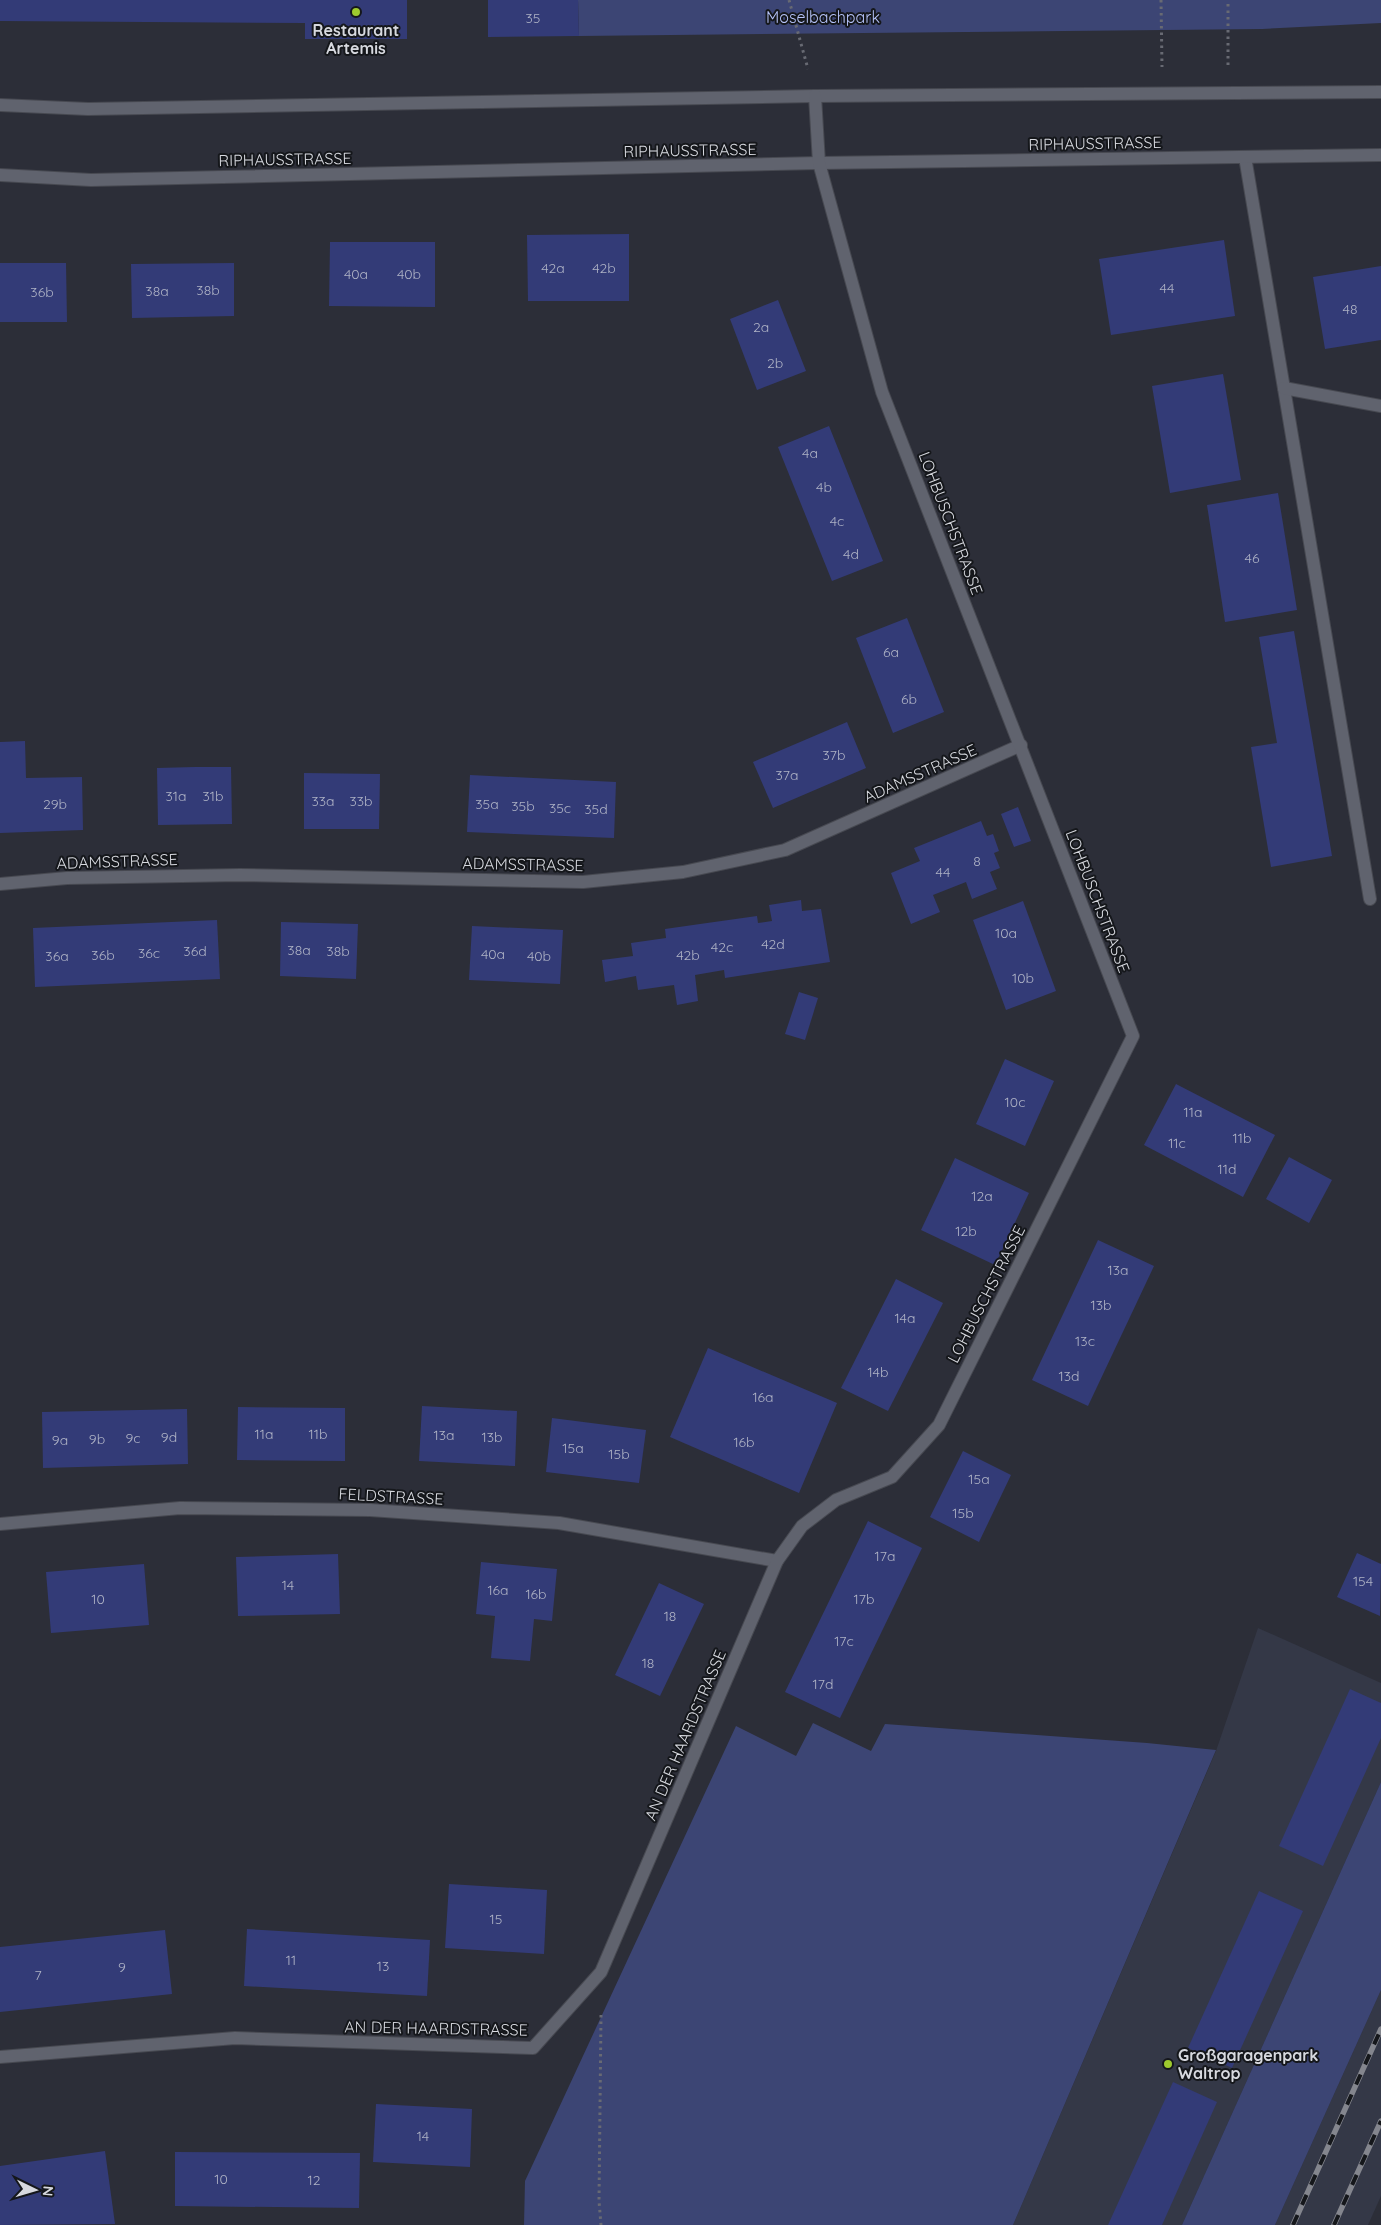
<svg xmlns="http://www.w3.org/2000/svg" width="1381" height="2225" font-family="Quicksand,sans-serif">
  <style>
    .built { fill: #343847 }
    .green { fill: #3c4574 }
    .building { fill: #333b77 }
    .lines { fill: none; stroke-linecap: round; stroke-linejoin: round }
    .minor-casing { stroke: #474951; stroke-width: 14 }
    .path { stroke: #686a73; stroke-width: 3; stroke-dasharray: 2.5 4; stroke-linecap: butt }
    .minor { stroke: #60636e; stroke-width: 12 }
    .rail-casing { stroke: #84868e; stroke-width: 5.5 }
    .rail { stroke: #15171b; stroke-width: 4; stroke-dasharray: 11; stroke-linecap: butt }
    .poi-dot { fill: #9eca2e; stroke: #15171b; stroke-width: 2 }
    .labels { text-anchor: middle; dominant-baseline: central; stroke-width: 4; stroke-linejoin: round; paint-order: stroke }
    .number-label { font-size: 14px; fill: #aeb2c5 }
    .park-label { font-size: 16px; fill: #b6c3f9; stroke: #15171b }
    .poi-label { font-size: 16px; font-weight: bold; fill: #d7d9df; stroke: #15171b }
    .street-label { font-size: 16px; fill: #d7d9df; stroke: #15171b }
  </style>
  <rect width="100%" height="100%" fill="#2c2e38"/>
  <!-- built -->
  <g class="built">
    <polygon points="1258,1628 1381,1683 1381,1782 1182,2225 1013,2225 1216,1751"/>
    <polygon points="1381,1990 1381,2196 1368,2225 1275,2225"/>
  </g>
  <!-- green -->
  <g class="green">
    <polygon points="578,0 1381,0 1381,23 1262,29 579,36"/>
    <polygon points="813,1723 871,1751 885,1724 1147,1743 1216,1750 1013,2225 524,2225 525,2181 736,1726 796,1756"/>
    <polygon points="1381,1782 1381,1990 1275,2225 1182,2225"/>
  </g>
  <!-- building -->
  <g class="building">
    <polygon points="0,0 407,0 407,39 305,39 305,23 0,21"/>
    <polygon points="488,0 578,0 579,36 488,37"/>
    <polygon points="629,234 629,301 528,301 527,235"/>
    <polygon points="1224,240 1235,316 1111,335 1099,259"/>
    <polygon points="330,242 435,242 435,307 329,306"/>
    <polygon points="0,263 66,263 67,322 0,322"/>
    <polygon points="234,263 234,316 132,318 131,264"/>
    <polygon points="1381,266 1381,340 1325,349 1313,277"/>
    <polygon points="778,300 806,371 757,390 730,319"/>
    <polygon points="1223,374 1241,480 1170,493 1152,386"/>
    <polygon points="829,426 883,561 832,581 778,447"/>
    <polygon points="1278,493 1297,610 1225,622 1207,505"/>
    <polygon points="907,618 944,712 893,733 856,638"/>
    <polygon points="1294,631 1332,856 1271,867 1251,747 1277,743 1259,637"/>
    <polygon points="847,722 866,768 773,808 753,762"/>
    <polygon points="25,741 26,778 82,777 83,830 0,833 0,742"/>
    <polygon points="195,767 231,767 232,824 158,825 157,768"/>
    <polygon points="304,773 380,774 379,829 304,829"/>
    <polygon points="470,775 616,782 614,838 467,832"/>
    <polygon points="1018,807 1031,841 1014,847 1001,814"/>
    <polygon points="981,821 987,836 993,834 999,851 994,853 1000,868 990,872 997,889 972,899 966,882 933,895 940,912 911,924 891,873 920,861 914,848"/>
    <polygon points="801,900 802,911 821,909 830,962 725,978 724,970 695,975 698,1001 677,1005 674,985 638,990 636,976 605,982 602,960 633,956 631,943 666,938 665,929 700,924 757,916 758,923 772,921 769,905"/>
    <polygon points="1023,901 1056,991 1006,1010 973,920"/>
    <polygon points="217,920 220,979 35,987 33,928"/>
    <polygon points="281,922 358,924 356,979 280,976"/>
    <polygon points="472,926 563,930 560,984 469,980"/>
    <polygon points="799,992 818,998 805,1040 785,1034"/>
    <polygon points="1005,1059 1054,1081 1025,1146 976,1124"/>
    <polygon points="1176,1084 1275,1135 1243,1197 1144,1145"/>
    <polygon points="1289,1157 1332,1180 1309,1223 1266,1199"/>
    <polygon points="955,1158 1029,1193 995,1265 921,1230"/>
    <polygon points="1098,1240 1154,1266 1088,1406 1032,1380"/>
    <polygon points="896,1279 943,1303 888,1411 841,1388"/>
    <polygon points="708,1348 837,1403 799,1493 670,1437"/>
    <polygon points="422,1406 517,1411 515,1466 419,1461"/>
    <polygon points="238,1407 345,1408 345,1461 237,1460"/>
    <polygon points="187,1409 188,1464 43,1468 42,1412"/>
    <polygon points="552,1418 646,1430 639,1483 546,1472"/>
    <polygon points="963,1451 1011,1475 979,1542 930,1517"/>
    <polygon points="868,1521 922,1548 840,1718 785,1692"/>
    <polygon points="1357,1553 1381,1564 1380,1616 1337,1597"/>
    <polygon points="338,1554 340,1614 238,1616 236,1557"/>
    <polygon points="481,1562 557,1569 552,1621 534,1619 530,1661 491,1658 495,1616 476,1614"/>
    <polygon points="144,1564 149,1625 51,1633 46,1572"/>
    <polygon points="659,1583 704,1604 660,1696 615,1675"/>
    <polygon points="1350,1689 1381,1703 1381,1738 1323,1866 1279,1846"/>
    <polygon points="449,1884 547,1890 544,1954 445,1948"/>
    <polygon points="1259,1891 1303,1911 1232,2068 1188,2048"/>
    <polygon points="247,1929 430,1940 427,1996 244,1986"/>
    <polygon points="165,1930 172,1994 0,2012 0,1947"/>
    <polygon points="1173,2082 1217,2102 1162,2225 1108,2225"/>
    <polygon points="376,2104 472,2109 470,2167 373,2162"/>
    <polygon points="105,2151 115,2224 0,2225 0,2166"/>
    <polygon points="175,2152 360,2153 359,2208 175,2206"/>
  </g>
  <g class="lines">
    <!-- minor casing -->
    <g class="minor-casing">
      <g id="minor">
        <polyline points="0,105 88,109 815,96 1381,92"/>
        <polyline points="1245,157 1370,899"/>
        <polyline points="0,175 91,180 819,163 1381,155"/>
        <polyline points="1284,388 1381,406"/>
        <polyline points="0,884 67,878 240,875 583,882 683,872 785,850 1021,745"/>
        <polyline points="0,1524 180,1508 370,1510 559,1523 777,1561"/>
        <polyline points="0,2057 235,2038 533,2048 601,1972 777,1561 802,1526 836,1500 892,1477 939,1425 1133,1036 882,392 819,163 815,96"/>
      </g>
    </g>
    <!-- path -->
    <g class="path">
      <polyline points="789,0 808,69"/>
      <polyline points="1161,0 1162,67"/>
      <polyline points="1228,65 1228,0"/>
      <polyline points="601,2015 599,2201 601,2225"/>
    </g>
    <!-- minor -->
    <use href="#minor" class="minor"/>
    <!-- rail casing -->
    <g class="rail-casing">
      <g id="rail">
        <polyline points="1293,2225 1381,2029"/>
        <polyline points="1334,2225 1381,2121"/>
      </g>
    </g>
    <!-- rail -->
    <use href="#rail" class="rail"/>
  </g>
  <!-- markers -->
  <g class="poi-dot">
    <circle cx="356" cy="12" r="5"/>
    <circle cx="1168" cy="2064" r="5"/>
  </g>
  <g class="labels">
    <!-- number labels -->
    <g class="number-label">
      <text x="533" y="18">35</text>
      <text x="553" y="268">42a</text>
      <text x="604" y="268">42b</text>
      <text x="356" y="274">40a</text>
      <text x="409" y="274">40b</text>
      <text x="1167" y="288">44</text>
      <text x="208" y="290">38b</text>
      <text x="157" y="291">38a</text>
      <text x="42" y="292">36b</text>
      <text x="1350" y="309">48</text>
      <text x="761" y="327">2a</text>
      <text x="775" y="363">2b</text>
      <text x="810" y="453">4a</text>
      <text x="824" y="487">4b</text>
      <text x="837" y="521">4c</text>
      <text x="851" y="554">4d</text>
      <text x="1252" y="558">46</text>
      <text x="891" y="652">6a</text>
      <text x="909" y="699">6b</text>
      <text x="834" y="755">37b</text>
      <text x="787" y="775">37a</text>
      <text x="176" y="796">31a</text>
      <text x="213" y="796">31b</text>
      <text x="323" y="801">33a</text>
      <text x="361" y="801">33b</text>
      <text x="55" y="804">29b</text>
      <text x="487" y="804">35a</text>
      <text x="523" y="806">35b</text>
      <text x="560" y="808">35c</text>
      <text x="596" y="809">35d</text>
      <text x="977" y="861">8</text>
      <text x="943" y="872">44</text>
      <text x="1006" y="933">10a</text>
      <text x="773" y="944">42d</text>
      <text x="722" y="947">42c</text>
      <text x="299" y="950">38a</text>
      <text x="195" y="951">36d</text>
      <text x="338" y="951">38b</text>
      <text x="149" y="953">36c</text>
      <text x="493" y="954">40a</text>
      <text x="103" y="955">36b</text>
      <text x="688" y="955">42b</text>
      <text x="57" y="956">36a</text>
      <text x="539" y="956">40b</text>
      <text x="1023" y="978">10b</text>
      <text x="1015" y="1102">10c</text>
      <text x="1193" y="1112">11a</text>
      <text x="1242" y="1138">11b</text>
      <text x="1177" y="1143">11c</text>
      <text x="1227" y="1169">11d</text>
      <text x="982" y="1196">12a</text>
      <text x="966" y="1231">12b</text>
      <text x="1118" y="1270">13a</text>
      <text x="1101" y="1305">13b</text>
      <text x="905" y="1318">14a</text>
      <text x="1085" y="1341">13c</text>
      <text x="878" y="1372">14b</text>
      <text x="1069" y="1376">13d</text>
      <text x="763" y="1397">16a</text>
      <text x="264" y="1434">11a</text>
      <text x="318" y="1434">11b</text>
      <text x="444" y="1435">13a</text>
      <text x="169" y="1437">9d</text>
      <text x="492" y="1437">13b</text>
      <text x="133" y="1438">9c</text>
      <text x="97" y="1439">9b</text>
      <text x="60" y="1440">9a</text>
      <text x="744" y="1442">16b</text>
      <text x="573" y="1448">15a</text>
      <text x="619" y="1454">15b</text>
      <text x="979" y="1479">15a</text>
      <text x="963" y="1513">15b</text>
      <text x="885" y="1556">17a</text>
      <text x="1363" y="1581">154</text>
      <text x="288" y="1585">14</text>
      <text x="498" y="1590">16a</text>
      <text x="536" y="1594">16b</text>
      <text x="98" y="1599">10</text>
      <text x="864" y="1599">17b</text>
      <text x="670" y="1616">18</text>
      <text x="844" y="1641">17c</text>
      <text x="648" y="1663">18</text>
      <text x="823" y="1684">17d</text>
      <text x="496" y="1919">15</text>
      <text x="291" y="1960">11</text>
      <text x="383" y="1966">13</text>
      <text x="122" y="1967">9</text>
      <text x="38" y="1975">7</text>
      <text x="423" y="2136">14</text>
      <text x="221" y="2179">10</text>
      <text x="314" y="2180">12</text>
    </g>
    <!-- park labels -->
    <g class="park-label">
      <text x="823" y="17">Moselbachpark</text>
    </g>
    <!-- poi labels -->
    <g class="poi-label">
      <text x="356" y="30">Restaurant<tspan x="356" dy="18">Artemis</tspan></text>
      <text x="1178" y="2055" text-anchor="start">Großgaragenpark<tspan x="1178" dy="18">Waltrop</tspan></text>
    </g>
    <!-- street labels -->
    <g class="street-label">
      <text transform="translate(1095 143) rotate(-1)">RIPHAUSSTRASSE</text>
      <text transform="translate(690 150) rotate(-1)">RIPHAUSSTRASSE</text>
      <text transform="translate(285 159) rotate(-1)">RIPHAUSSTRASSE</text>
      <text transform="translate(951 523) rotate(69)">LOHBUSCHSTRASSE</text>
      <text transform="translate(920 773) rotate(-24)">ADAMSSTRASSE</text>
      <text transform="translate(117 861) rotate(-2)">ADAMSSTRASSE</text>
      <text transform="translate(523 864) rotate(1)">ADAMSSTRASSE</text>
      <text transform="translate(1098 901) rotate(69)">LOHBUSCHSTRASSE</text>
      <text transform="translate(986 1294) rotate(-63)">LOHBUSCHSTRASSE</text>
      <text transform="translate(391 1496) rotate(3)">FELDSTRASSE</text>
      <text transform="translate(685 1735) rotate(-67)">AN DER HAARDSTRASSE</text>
      <text transform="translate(436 2028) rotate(1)">AN DER HAARDSTRASSE</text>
    </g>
  </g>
  <!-- north arrow -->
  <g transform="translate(35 2190) rotate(95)" stroke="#15171b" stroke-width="4" paint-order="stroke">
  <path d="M0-4L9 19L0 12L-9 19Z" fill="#d7d9df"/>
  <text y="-8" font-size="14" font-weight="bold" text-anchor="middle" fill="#d7d9df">N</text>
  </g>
</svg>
